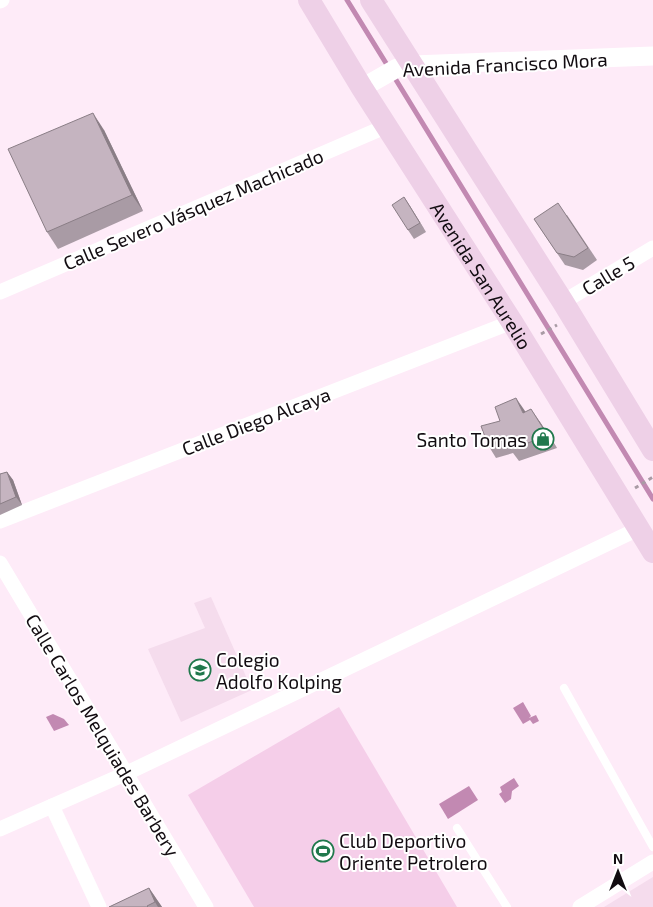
<svg xmlns="http://www.w3.org/2000/svg" width="653" height="907" font-family="'Exo 2',sans-serif">
  <style>
    .built { fill: #f5dced }
    .green { fill: #f5cee9 }
    .water { fill: #c289b2 }
    .lines { fill: none; stroke-linecap: round; stroke-linejoin: round }
    .stream { stroke: #c289b2; stroke-width: 5 }
    .path { stroke: #a99ba5; stroke-width: 3; stroke-dasharray: 4 4; stroke-linecap: butt }
    .service { stroke: #fff; stroke-width: 8 }
    .minor { stroke: #fff; stroke-width: 15 }
    .tertiary { stroke: #fff; stroke-width: 19 }
    .secondary { stroke: #eed0e7; stroke-width: 22 }
    .wall { fill: #a99ba5 }
    .shaded-wall { fill: #8a7e86 }
    .building { fill: #c5b4c0; stroke: #8a7e86 }
    .labels { text-anchor: middle; dominant-baseline: central; stroke-width: 4; stroke-linejoin: round; paint-order: stroke }
    .street-label { font-size: 19px; fill: #120c11; stroke: #fff }
    .poi-label { font-size: 19px; fill: #120c11; stroke: #fff; text-anchor: start }
  </style>
  <rect width="100%" height="100%" fill="#feebf8"/>
  <!-- built -->
  <g class="built">
    <polygon points="211,597 252,690 181,722 148,649 205,628 194,603"/>
    <polygon points="653,877 653,907 604,907"/>
  </g>
  <!-- green -->
  <polygon class="green" points="339,707 457,907 254,907 188,795"/>
  <!-- water -->
  <g class="water">
    <polygon points="523,702 531,716 529,718 536,715 539,721 533,724 530,720 523,724 513,708"/>
    <polygon points="53,714 64,719 69,725 54,731 46,717"/>
    <polygon points="514,778 519,786 512,791 511,799 505,803 499,794 502,792 500,787"/>
    <polygon points="469,786 478,800 448,819 439,804"/>
  </g>
  <g class="lines">
    <!-- stream -->
    <g class="stream">
      <polyline points="347,0 389,68"/>
      <polyline points="393,75 653,499"/>
    </g>
    <!-- path -->
    <g class="path">
      <polyline points="541,334 557,325"/>
      <polyline points="635,488 653,477"/>
    </g>
    <!-- service -->
    <g class="service">
      <polyline points="564,688 653,847"/>
      <polyline points="457,828 507,907"/>
    </g>
    <!-- minor -->
    <g class="minor">
      <polyline points="0,1 2,0"/>
      <polyline points="0,292 387,126"/>
      <polyline points="563,302 653,248"/>
      <polyline points="0,521 512,322"/>
      <polyline points="0,563 206,907"/>
      <polyline points="52,806 99,907"/>
      <polyline points="0,829 127,773 638,529"/>
      <polyline points="580,907 653,862"/>
    </g>
    <!-- tertiary -->
    <polyline class="tertiary" points="362,88 397,68 413,65 653,56"/>
    <!-- secondary -->
    <g class="secondary">
      <path id="s1" d="M309,0l53,88 150,234 141,230"/>
      <polyline points="371,0 563,302 653,450"/>
    </g>
  </g>
  <!-- wall -->
  <g class="wall">
    <polygon points="104,130 143,211 58,249 47,232"/>
    <polygon points="404,197 426,232 414,239 408,230"/>
    <polygon points="567,215 597,260 583,270 565,265 534,219"/>
    <polygon points="526,412 540,422 557,448 519,461 513,453 496,458 488,445 500,421"/>
    <polygon points="7,472 13,480 22,505 0,515 0,474"/>
    <polygon points="149,888 162,907 109,907"/>
  </g>
  <!-- shaded-wall -->
  <g class="shaded-wall">
    <polygon points="93,113 104,130 143,211 132,195"/>
    <polygon points="404,197 410,206 426,232 420,223"/>
    <polygon points="516,398 525,411 532,426 523,413"/>
    <polygon points="531,409 540,422 557,448 548,436"/>
    <polygon points="7,472 13,480 22,505 16,497"/>
    <polygon points="149,888 162,907 158,907 155,902"/>
  </g>
  <!-- building -->
  <g class="building">
    <polygon points="93,113 132,195 47,232 8,149"/>
    <polygon points="404,197 420,223 408,230 392,205"/>
    <polygon points="558,203 588,248 574,257 557,253 534,219"/>
    <polygon points="516,398 523,413 531,409 548,436 510,449 506,440 488,445 481,426 500,421 495,407"/>
    <polygon points="7,472 16,497 0,504 0,474"/>
    <polygon points="149,888 155,902 147,906 148,907 109,907"/>
  </g>
  <!-- icons -->
  <defs>
    <g id="shop-ring" transform="scale(1.125)"><circle r="9.5" fill="#fff" stroke="#20784c" stroke-width="1.5"/><path d="M-5-2.5h2.3a2.7 3.5 0 0 1 5.4 0H5L5.5 6h-11ZM-1.5-2.5h3a1.5 2.3 0 0 0-3 0Z" fill="#20784c"/></g>
    <g id="school-ring" transform="scale(1.125)"><circle r="9.5" fill="#fff" stroke="#20784c" stroke-width="1.5"/><path d="M0-5L7-2L0 1L-7-2ZM-4 1L0 2.5L4 1V4Q0 6-4 4Z" fill="#20784c"/></g>
    <g id="stadium-ring" transform="scale(1.125)"><circle r="9.5" fill="#fff" stroke="#20784c" stroke-width="1.5"/><path d="M0-5a6.5 5 0 1 0 0 10a6.5 5 0 1 0 0-10ZM-3.5-1.8h7v3.6h-7Z" fill="#20784c"/></g>
  </defs>
  <g fill-rule="evenodd">
    <use href="#shop-ring" x="543" y="439"/>
    <use href="#school-ring" x="200" y="670"/>
    <use href="#stadium-ring" x="323" y="851"/>
  </g>
  <g class="labels">
    <!-- street labels -->
    <g class="street-label">
      <text transform="translate(505 64) rotate(-3)">Avenida Francisco Mora</text>
      <text transform="translate(193 209) rotate(-23)">Calle Severo Vásquez Machicado</text>
      <text stroke="none"><textPath href="#s1" startOffset="325">Avenida San Aurelio</textPath></text>
      <text transform="translate(608 275) rotate(-31)">Calle 5</text>
      <text transform="translate(256 421) rotate(-21)">Calle Diego Alcaya</text>
      <text transform="translate(103 735) rotate(59)">Calle Carlos Melquiades Barbery</text>
    </g>
    <!-- poi labels -->
    <g class="poi-label">
      <text x="527" y="439" text-anchor="end">Santo Tomas</text>
      <text x="216" y="659">Colegio<tspan x="216" dy="22">Adolfo Kolping</tspan></text>
      <text x="339" y="840">Club Deportivo<tspan x="339" dy="22">Oriente Petrolero</tspan></text>
    </g>
  </g>
  <!-- north arrow -->
  <g transform="translate(618 872)" stroke="#ffffff" stroke-width="4" paint-order="stroke">
  <path d="M0-4L9 19L0 12L-9 19Z" fill="#120c11"/>
  <text y="-8" font-size="14" font-weight="bold" text-anchor="middle" fill="#120c11">N</text>
  </g>
</svg>
